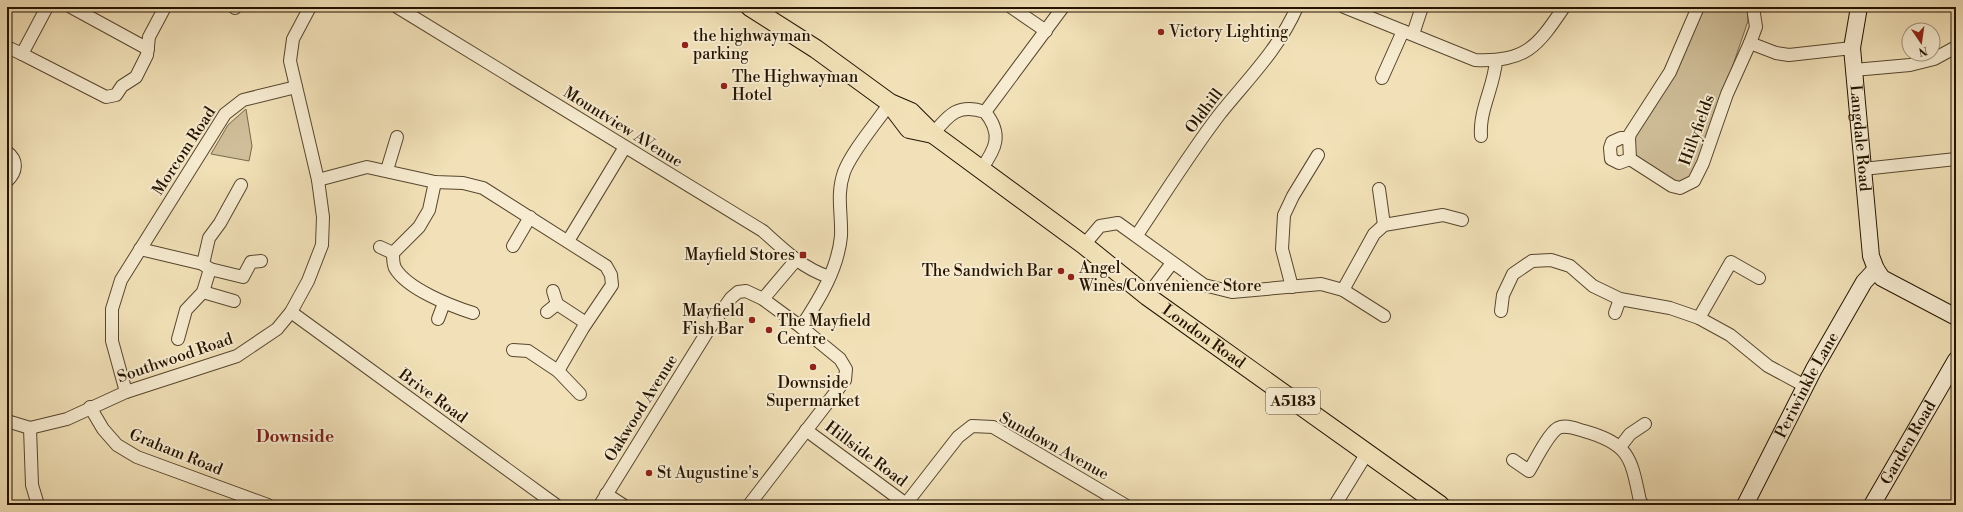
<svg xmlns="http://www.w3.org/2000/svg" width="1963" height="512" font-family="'Libre Bodoni',serif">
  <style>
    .green { fill: #cfbe99; stroke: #79684c }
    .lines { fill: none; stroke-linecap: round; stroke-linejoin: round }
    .street-casing { stroke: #57462e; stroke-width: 14 }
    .secondary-casing { stroke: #231300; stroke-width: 18 }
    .primary-casing { stroke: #231300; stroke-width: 20 }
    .street { stroke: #f7ecd1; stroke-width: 12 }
    .secondary { stroke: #f7ecd1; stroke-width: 16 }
    .primary { stroke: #f2e1b8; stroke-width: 18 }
    .poi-dot { fill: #8f2418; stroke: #f7ecd1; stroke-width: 1.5 }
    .labels { text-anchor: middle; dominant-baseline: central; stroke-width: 4; stroke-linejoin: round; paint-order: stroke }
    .shield { fill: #f7ecd1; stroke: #63543f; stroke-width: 1 }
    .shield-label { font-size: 15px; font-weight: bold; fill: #231300 }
    .poi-label { font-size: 16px; fill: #231300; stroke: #f7ecd1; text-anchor: start }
    .street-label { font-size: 16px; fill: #231300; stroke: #f7ecd1 }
    .neighbourhood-label { font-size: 17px; font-weight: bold; fill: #7a1f14; stroke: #f7ecd1 }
  </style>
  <rect width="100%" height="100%" fill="#f2e1b8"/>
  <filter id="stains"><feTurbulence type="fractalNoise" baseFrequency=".005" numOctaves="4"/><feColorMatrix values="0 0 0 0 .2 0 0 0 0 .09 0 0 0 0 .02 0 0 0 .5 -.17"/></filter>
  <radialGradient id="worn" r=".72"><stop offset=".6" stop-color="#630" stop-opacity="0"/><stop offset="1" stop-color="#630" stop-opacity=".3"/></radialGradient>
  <!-- green -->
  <g class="green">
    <polygon points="1703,7 1747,7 1748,21 1711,129 1693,176 1683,182 1674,182 1634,154 1634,136"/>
    <polygon points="246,109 252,146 249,161 211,154 228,125"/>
  </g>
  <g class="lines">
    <!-- street casing -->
    <g class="street-casing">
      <g id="street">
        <polyline points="71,7 148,49"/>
        <polyline points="234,7 235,8"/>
        <path d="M397,7l366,224c20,18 39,37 66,46"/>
        <polyline points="1011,7 1046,31"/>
        <path d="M1344,7l131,53c51,2 62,-13 89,-53"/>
        <polyline points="1698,7 1670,72 1630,134 1629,138 1630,159 1672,186 1680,188 1694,181 1703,163 1727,94 1750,43 1756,27 1753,7"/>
        <polyline points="1413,34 1422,7"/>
        <polyline points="1750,43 1776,53 1789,55 1852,48"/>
        <polyline points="7,47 22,54 47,7"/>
        <polyline points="22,54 106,97 116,95 122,86 136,77 147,55 149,37 165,7"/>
        <polyline points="1854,70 1910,65 1934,59 1956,47"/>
        <polyline points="1382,78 1403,31"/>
        <polyline points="985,112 1063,7"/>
        <path d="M933,134c16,-20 26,-31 52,-22 18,22 11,37 -4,57"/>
        <path d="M1481,136c-2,-26 13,-49 15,-75"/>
        <polyline points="1629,138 1621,138 1612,142 1610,148 1611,159 1619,163 1630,159"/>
        <path d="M7,152c11,8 10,20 0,29"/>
        <polyline points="1863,169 1956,159"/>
        <polyline points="387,170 397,137"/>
        <polyline points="318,180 367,167 435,182 463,183 483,188 606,266 611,275 612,285 583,328 558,371"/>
        <path d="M435,182l-6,28 -10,17 -26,26c0,5 0,11 2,15 12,21 56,38 78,45"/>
        <polyline points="1379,189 1384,225"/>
        <path d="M1137,235c27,-40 53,-82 82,-120 28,-35 60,-66 78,-108"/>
        <polyline points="568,241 625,147"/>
        <polyline points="1084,245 1100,226 1118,223 1204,285 1232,292 1321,284 1343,290 1384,316"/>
        <polyline points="513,246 530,217"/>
        <polyline points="380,247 393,253"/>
        <polyline points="140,249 203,264 209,238 220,223 241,185"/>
        <polyline points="204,265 210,269 243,277 251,262 261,261"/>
        <polyline points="1292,287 1282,249 1284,215 1293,196 1318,155"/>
        <polyline points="1343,290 1374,234 1384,225 1443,215 1462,220"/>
        <polyline points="203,292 234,301"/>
        <polyline points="1147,296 1172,263"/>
        <polyline points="763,299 796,260"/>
        <polyline points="557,304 586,323"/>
        <polyline points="1501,311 1503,295 1513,274 1532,261 1551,260 1570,266 1593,286 1620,299 1670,308 1699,318 1730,335 1768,366 1805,386"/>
        <polyline points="291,312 556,505"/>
        <polyline points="547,312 557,304 553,291"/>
        <polyline points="1615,313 1620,299"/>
        <polyline points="1699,318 1731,262 1759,278"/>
        <polyline points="438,319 444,303"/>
        <polyline points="178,339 186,310 203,292 210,269"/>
        <polyline points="513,350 528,351 558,371 580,394"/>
        <polyline points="126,392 112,341 112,309 121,280 225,114 243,100 296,87"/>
        <polyline points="90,407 103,429 117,445 137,457 268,505"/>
        <polyline points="7,421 30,428 67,419 126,392 237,356 277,329 291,312 308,281 322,245 323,217 318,180 290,61 293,39 310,7"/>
        <polyline points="30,428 32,485 38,505"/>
        <polyline points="806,430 906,504"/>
        <polyline points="1620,447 1630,434 1645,424"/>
        <path d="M1513,460l16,11c6,-10 19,-37 29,-43 8,-4 18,1 26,3 46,13 47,27 56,70l3,4"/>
        <polyline points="606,494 623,505"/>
        <polyline points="600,505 709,329 731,298 738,292 746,291 763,299 801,327"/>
        <path d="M749,505l96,-125 1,-11 -6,-10 -39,-32c18,-27 37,-58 40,-91 1,-23 -5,-41 3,-64 8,-21 33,-50 46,-69"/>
        <polyline points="905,505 958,437 972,426 993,427 1125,505"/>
        <polyline points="1335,505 1367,453"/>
      </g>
    </g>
    <!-- secondary casing -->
    <g class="secondary-casing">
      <g id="secondary">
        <path id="s1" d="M1859,7l-7,41 19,208 5,13 6,9 74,39"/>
        <path id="s2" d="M1745,505l69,-136 50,-87 12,-13"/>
        <path id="s3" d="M1872,505l84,-145"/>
      </g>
    </g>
    <!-- primary casing -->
    <g class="primary-casing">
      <g id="primary">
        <path id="s4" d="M750,7l66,42 74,54 21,9 22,22 151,111 63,51 293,209"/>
        <polyline points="890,104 909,129 933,134"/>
      </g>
    </g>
    <!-- street -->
    <use href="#street" class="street"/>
    <!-- secondary -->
    <use href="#secondary" class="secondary"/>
    <!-- primary -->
    <use href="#primary" class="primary"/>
  </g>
  <!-- markers -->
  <g class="poi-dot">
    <circle cx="1161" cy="32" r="4"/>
    <circle cx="685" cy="45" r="4"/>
    <circle cx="724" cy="86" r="4"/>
    <rect x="799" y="251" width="8" height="8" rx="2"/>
    <circle cx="1061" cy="271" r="4"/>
    <circle cx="1071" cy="277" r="4"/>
    <circle cx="752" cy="320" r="4"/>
    <circle cx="769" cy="330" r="4"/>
    <circle cx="813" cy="367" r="4"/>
    <circle cx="649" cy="473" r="4"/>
  </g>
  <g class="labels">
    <!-- shield labels -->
    <rect class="shield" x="1266" y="388" width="54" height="26" rx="3"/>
    <g class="shield-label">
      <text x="1293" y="401">A5183</text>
    </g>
    <!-- poi labels -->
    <g class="poi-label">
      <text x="1169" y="32">Victory Lighting</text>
      <text x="693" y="36">the highwayman<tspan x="693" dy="18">parking</tspan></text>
      <text x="732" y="77">The Highwayman<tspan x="732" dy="18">Hotel</tspan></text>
      <text x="795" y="255" text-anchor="end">Mayfield Stores</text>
      <text x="1079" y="268">Angel<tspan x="1079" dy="18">Wines/Convenience Store</tspan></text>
      <text x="1053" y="271" text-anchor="end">The Sandwich Bar</text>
      <text x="744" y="311" text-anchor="end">Mayfield<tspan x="744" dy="18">Fish Bar</tspan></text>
      <text x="777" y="321">The Mayfield<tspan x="777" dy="18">Centre</tspan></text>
      <text x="813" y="383" text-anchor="middle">Downside<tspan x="813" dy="18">Supermarket</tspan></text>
      <text x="657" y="473">St Augustine's</text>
    </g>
    <!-- street labels -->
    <g class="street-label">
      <text transform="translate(1204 111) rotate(-53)">Oldhill</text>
      <text transform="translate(623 127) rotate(32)">Mountview AVenue</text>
      <text transform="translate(1697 130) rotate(-70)">Hillyfields</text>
      <text stroke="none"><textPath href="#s1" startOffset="132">Langdale Road</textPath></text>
      <text transform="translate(184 151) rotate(-57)">Morcom Road</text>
      <text stroke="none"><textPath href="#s4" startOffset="562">London Road</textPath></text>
      <text transform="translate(175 358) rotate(-19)">Southwood Road</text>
      <text stroke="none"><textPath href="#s2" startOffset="135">Periwinkle Lane</textPath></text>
      <text transform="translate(433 396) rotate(36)">Brive Road</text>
      <text transform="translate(641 408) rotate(-58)">Oakwood Avenue</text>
      <text stroke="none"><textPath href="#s3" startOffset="72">Garden Road</textPath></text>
      <text transform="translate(1054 446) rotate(29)">Sundown Avenue</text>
      <text transform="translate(176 452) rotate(22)">Graham Road</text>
      <text transform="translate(866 454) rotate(37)">Hillside Road</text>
    </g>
    <!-- neighbourhood labels -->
    <g class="neighbourhood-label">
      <text x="295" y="437">Downside</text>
    </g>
  </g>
  <!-- margin -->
  <rect width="1963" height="512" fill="none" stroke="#f2e1b8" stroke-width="24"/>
  <rect x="8" y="8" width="1947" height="496" fill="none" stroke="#231300" stroke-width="2"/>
  <rect x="12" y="12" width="1939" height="488" fill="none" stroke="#231300"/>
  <!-- north arrow -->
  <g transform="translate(1921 42) rotate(167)"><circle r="19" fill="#f7ecd1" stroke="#a2957d"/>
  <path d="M0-3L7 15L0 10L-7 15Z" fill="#8f2418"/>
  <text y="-6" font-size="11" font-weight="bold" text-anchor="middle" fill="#231300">N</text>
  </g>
  <rect width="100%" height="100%" filter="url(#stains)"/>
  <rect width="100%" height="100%" fill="url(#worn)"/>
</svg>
